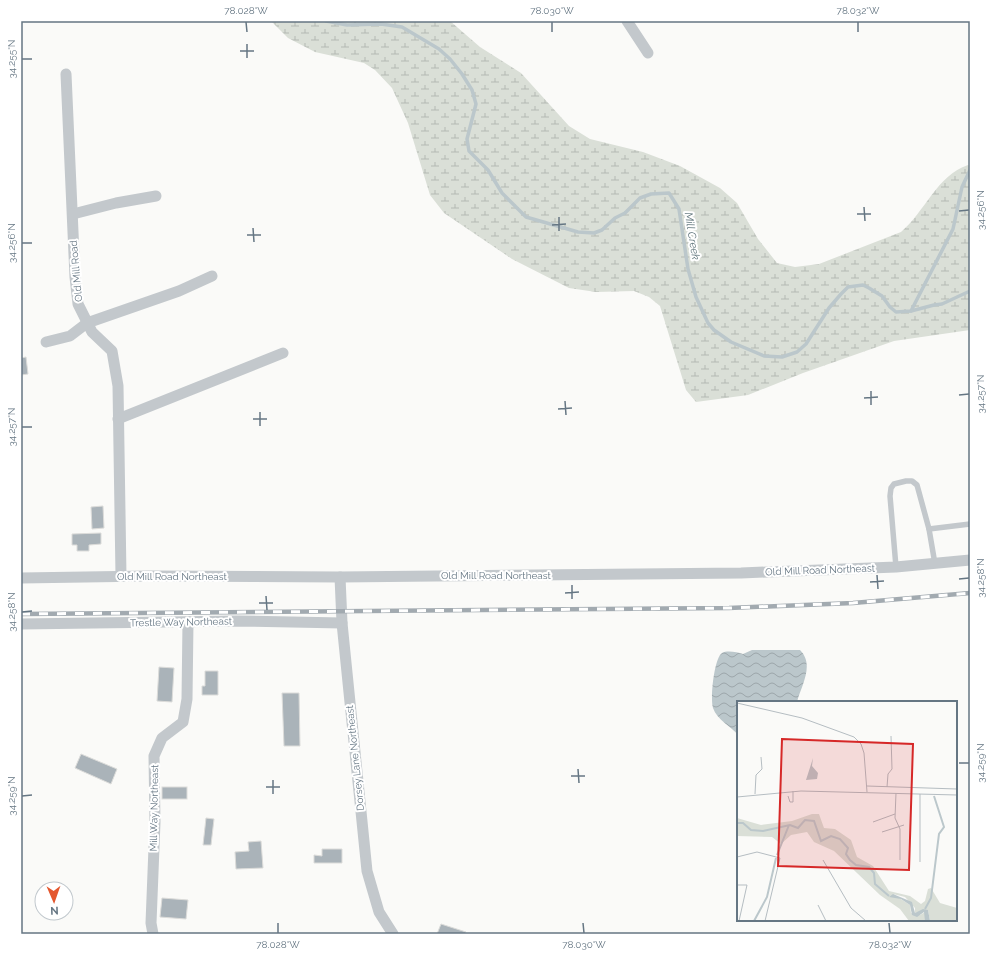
<svg xmlns="http://www.w3.org/2000/svg" width="991" height="955" font-family="Raleway,sans-serif">
  <style>
    .wetland { fill: url(#wetland-marsh) }
    .water { fill: url(#water-waves) }
    .lines { fill: none; stroke-linecap: round; stroke-linejoin: round }
    .stream { stroke: #bbc7cb; stroke-width: 3.5 }
    .building { fill: #aab3b9; stroke: #dcdcda }
    .service { stroke: #c3c8cc; stroke-width: 5.5 }
    .minor { stroke: #c3c8cc; stroke-width: 11 }
    .rail-casing { stroke: #a2aab0; stroke-width: 4.5 }
    .rail { stroke: #fff; stroke-width: 3; stroke-dasharray: 9; stroke-linecap: butt }
    .ticks { fill: none; stroke: #657683; stroke-width: 1.5 }
    .labels { text-anchor: middle; dominant-baseline: central; stroke-width: 4; stroke-linejoin: round; paint-order: stroke }
    .street-label { font-size: 10px; fill: #657683; stroke: #fff }
    .water-label { font-size: 11px; font-style: italic; fill: #60757c; stroke: #fff }
    .inset-river { fill: none; stroke: #bbc7cb; stroke-width: 2 }
    .inset-road { fill: none; stroke: #b5bdc2; stroke-width: 1 }
    .view { fill: #d62828; fill-opacity: 0.15; stroke: #d62828; stroke-width: 2 }
    .inset-edge { fill: none; stroke: #657683; stroke-width: 2 }
    .neatline { fill: none; stroke: #657683; stroke-width: 1.5 }
    .ticks-label { font-size: 10px; text-anchor: middle; fill: #657683 }
  </style>
  <defs>
    <pattern id="wetland-marsh" width="20" height="14" patternUnits="userSpaceOnUse"><rect width="20" height="14" fill="#dadfd7"/><path d="M1 5h8M5 5V1M11 12h8M15 12V8" fill="none" stroke="#b4b9b4"/></pattern>
    <pattern id="water-waves" width="16" height="10" patternUnits="userSpaceOnUse"><rect width="16" height="10" fill="#bbc7cb"/><path d="M0 5q4-4 8 0t8 0" fill="none" stroke="#9ca6aa"/></pattern>
  </defs>
  <rect width="100%" height="100%" fill="#fafaf8"/>
  <!-- wetland -->
  <path class="wetland" d="M271,21h179l30,26 41,26 48,53 21,13 53,13 37,14 40,22 17,15 21,36 19,24 18,4 24,-3 82,-32c24,-20 36,-57 67,-67l2,1v164l-76,11 -91,32 -55,22 -52,7 -10,-12 -26,-84 -11,-9 -15,-6 -38,1 -27,-4 -57,-29 -68,-46 -14,-18 -22,-72 -16,-35 -17,-18 -11,-7 -49,-11 -27,-14z"/>
  <!-- water -->
  <path class="water" d="M752,650h48c15,15 1,36 -3,52h-59v33c-7,-9 -21,-15 -25,-27 -3,-9 1,-50 9,-55 5,-3 15,-1 21,1z"/>
  <g class="lines">
    <!-- stream -->
    <g class="stream">
      <polyline points="326,21 347,25 381,24 402,27 439,49 450,59 462,74 472,90 476,104 467,139 469,151 488,170 502,193 526,217 578,232 594,233 602,230 615,218 625,213 640,198 651,194 669,193 679,209 688,269 696,297 708,323 714,330 731,342 764,356 782,357 797,352 806,344 829,308 841,294 848,287 863,285 869,288 882,296 890,307 896,312 911,311 934,305 942,304 970,291"/>
      <polyline points="911,311 953,229 962,187 970,170"/>
    </g>
  </g>
  <!-- building -->
  <g class="building">
    <polygon points="26,357 28,374 21,375 21,358"/>
    <polygon points="103,506 104,528 92,529 91,507"/>
    <polygon points="101,533 101,544 89,545 89,551 77,551 77,545 72,545 72,534"/>
    <polygon points="159,667 174,668 172,702 157,701"/>
    <polygon points="205,671 218,671 218,695 202,695 202,686 205,686"/>
    <polygon points="282,693 299,693 300,746 284,746"/>
    <polygon points="81,754 117,769 111,784 75,768"/>
    <rect x="162" y="787" width="25" height="12"/>
    <polygon points="206,818 214,819 211,845 203,845"/>
    <polygon points="261,841 263,868 236,869 235,852 249,851 248,842"/>
    <polygon points="322,849 342,849 342,863 314,863 314,855 322,856"/>
    <polygon points="162,898 188,900 186,919 160,917"/>
    <polygon points="441,924 466,932 465,934 437,934"/>
  </g>
  <g class="lines">
    <!-- service -->
    <g class="service">
      <polyline points="935,564 929,529 970,524"/>
      <polyline points="896,567 890,496 891,488 894,484 906,481 912,481 917,485 929,529"/>
    </g>
    <!-- minor -->
    <g class="minor">
      <polyline points="627,21 648,53"/>
      <polyline points="66,74 75,277 78,304 92,332 112,351 118,386 121,576"/>
      <polyline points="73,214 116,203 156,196"/>
      <polyline points="46,342 70,336 87,323 179,291 212,276"/>
      <polyline points="118,419 283,353"/>
      <polyline points="340,577 342,623 367,871 379,912 393,934"/>
      <polyline points="21,578 149,576 340,577 741,573 896,567 970,560"/>
      <polyline points="21,624 238,621 342,623"/>
      <polyline points="153,934 151,923 155,822 154,756 162,738 183,722 187,699 188,622"/>
    </g>
    <!-- rail casing -->
    <g class="rail-casing">
      <polyline id="rail" points="21,614 729,608 853,603 970,593"/>
    </g>
    <!-- rail -->
    <use href="#rail" class="rail"/>
  </g>
  <!-- ticks -->
  <path class="ticks" d="M246,22l1,10M552,22v10M858,22v10M247,44v14M240,51h14M22,59h10M864,207l1,14M959,211l10,-1M857,214h14M559,217v14M552,225l14,-1M253,228l1,14M247,235h14M22,243h10M871,391v14M959,395l10,-1M864,398l14,-1M565,401l1,14M558,409l14,-1M260,412v14M253,419h14M22,427h10M877,575l1,14M959,579l10,-1M870,582l14,-1M572,585v14M565,593l14,-1M266,596l1,14M259,603h14M22,612l10,-1M959,763h10M578,769l1,14M571,776h14M273,780v14M266,787h14M22,796l10,-1M278,923v10M583,923l1,10M889,923l1,10"/>
  <g class="labels">
    <!-- street labels -->
    <g class="street-label">
      <text transform="translate(76 271) rotate(-95)">Old Mill Road</text>
      <text transform="translate(820 570) rotate(-2)">Old Mill Road Northeast</text>
      <text x="496" y="575">Old Mill Road Northeast</text>
      <text x="172" y="576">Old Mill Road Northeast</text>
      <text transform="translate(181 622) rotate(-1)">Trestle Way Northeast</text>
      <text transform="translate(355 758) rotate(-96)">Dorsey Lane Northeast</text>
      <text transform="translate(154 808) rotate(-89)">Mill Way Northeast</text>
    </g>
    <!-- water labels -->
    <g class="water-label">
      <text transform="translate(692 236) rotate(81)">Mill Creek</text>
    </g>
  </g>
  <!-- overview -->
  <g transform="translate(737 701)">
    <rect width="220" height="220" fill="#fafaf8"/>
    <path d="M75,113h7l5,14 11,1 16,11 6,17 16,9 16,25 21,5 11,8 4,-3 3,-12 3,-1 9,15 17,5v13h-27l-2,-11 -13,3v-5l-10,-11 -12,-3 17,11 1,8 9,2 5,-3v9h-16l-9,-12 -20,-14 -46,-44 -20,-9 -7,-10 -16,3 -10,9 -9,-7 -35,-1v-18l24,7 31,-4z" fill="#dadfd7"/>
    <path d="M76,57l-1,8 6,7 -1,6 -11,1zM156,193l19,8 3,11 8,-4 5,1 2,11h-5l-1,-9 -7,5 -5,-2 -2,-10 -9,-6 -12,-2z" fill="#bbc7cb"/>
    <path class="inset-river" d="M0,122h6l8,7 12,1 27,-6 8,3 7,-8 9,1 7,20 10,-5 9,3 8,9 -2,6 4,6 6,5 13,2 5,6 1,11 14,12M40,154l12,-30M188,208l6,-11 8,-64 5,-7 -10,-31M17,220l13,-24 9,-39"/>
    <path class="inset-road" d="M0,2l65,15 52,19 7,7 3,9 3,39M130,85l90,3M150,86l1,-13 4,-5 -1,-33M159,92l-1,25 5,11v31M18,93l1,-19 6,-6 -1,-12M183,93v68M51,95l2,6h3v-11M0,96l64,-6 156,4M136,121l22,-8M145,131l22,-7M0,156l20,-5 23,6 -15,63M86,159l28,48 15,13M0,184h10l-8,36M81,204l8,16"/>
    <path class="view" d="M45,38l131,5 -4,126 -131,-4z"/>
    <rect width="220" height="220" class="inset-edge"/>
  </g>
  <!-- border -->
  <rect width="991" height="955" fill="none" stroke="#ffffff" stroke-width="44"/>
  <!-- north arrow -->
  <g transform="translate(54 901) rotate(178)"><circle r="19" fill="#ffffff" stroke="#c1c8cd"/>
  <path d="M0-3L7 15L0 10L-7 15Z" fill="#e4572e"/>
  <text y="-6" font-size="11" font-weight="bold" text-anchor="middle" fill="#657683">N</text>
  </g>
  <rect x="22" y="22" width="947" height="911" class="neatline"/>
  <g class="ticks-label">
    <text x="246" y="14">78.028°W</text>
    <text x="552" y="14">78.030°W</text>
    <text x="858" y="14">78.032°W</text>
    <text transform="translate(11 59) rotate(-90)" y="4">34.255°N</text>
    <text transform="translate(980 210) rotate(-90)" y="4">34.256°N</text>
    <text transform="translate(11 243) rotate(-90)" y="4">34.256°N</text>
    <text transform="translate(980 394) rotate(-90)" y="4">34.257°N</text>
    <text transform="translate(11 427) rotate(-90)" y="4">34.257°N</text>
    <text transform="translate(980 578) rotate(-90)" y="4">34.258°N</text>
    <text transform="translate(11 612) rotate(-90)" y="4">34.258°N</text>
    <text transform="translate(980 763) rotate(-90)" y="4">34.259°N</text>
    <text transform="translate(11 796) rotate(-90)" y="4">34.259°N</text>
    <text x="278" y="948">78.028°W</text>
    <text x="584" y="948">78.030°W</text>
    <text x="890" y="948">78.032°W</text>
  </g>
</svg>
